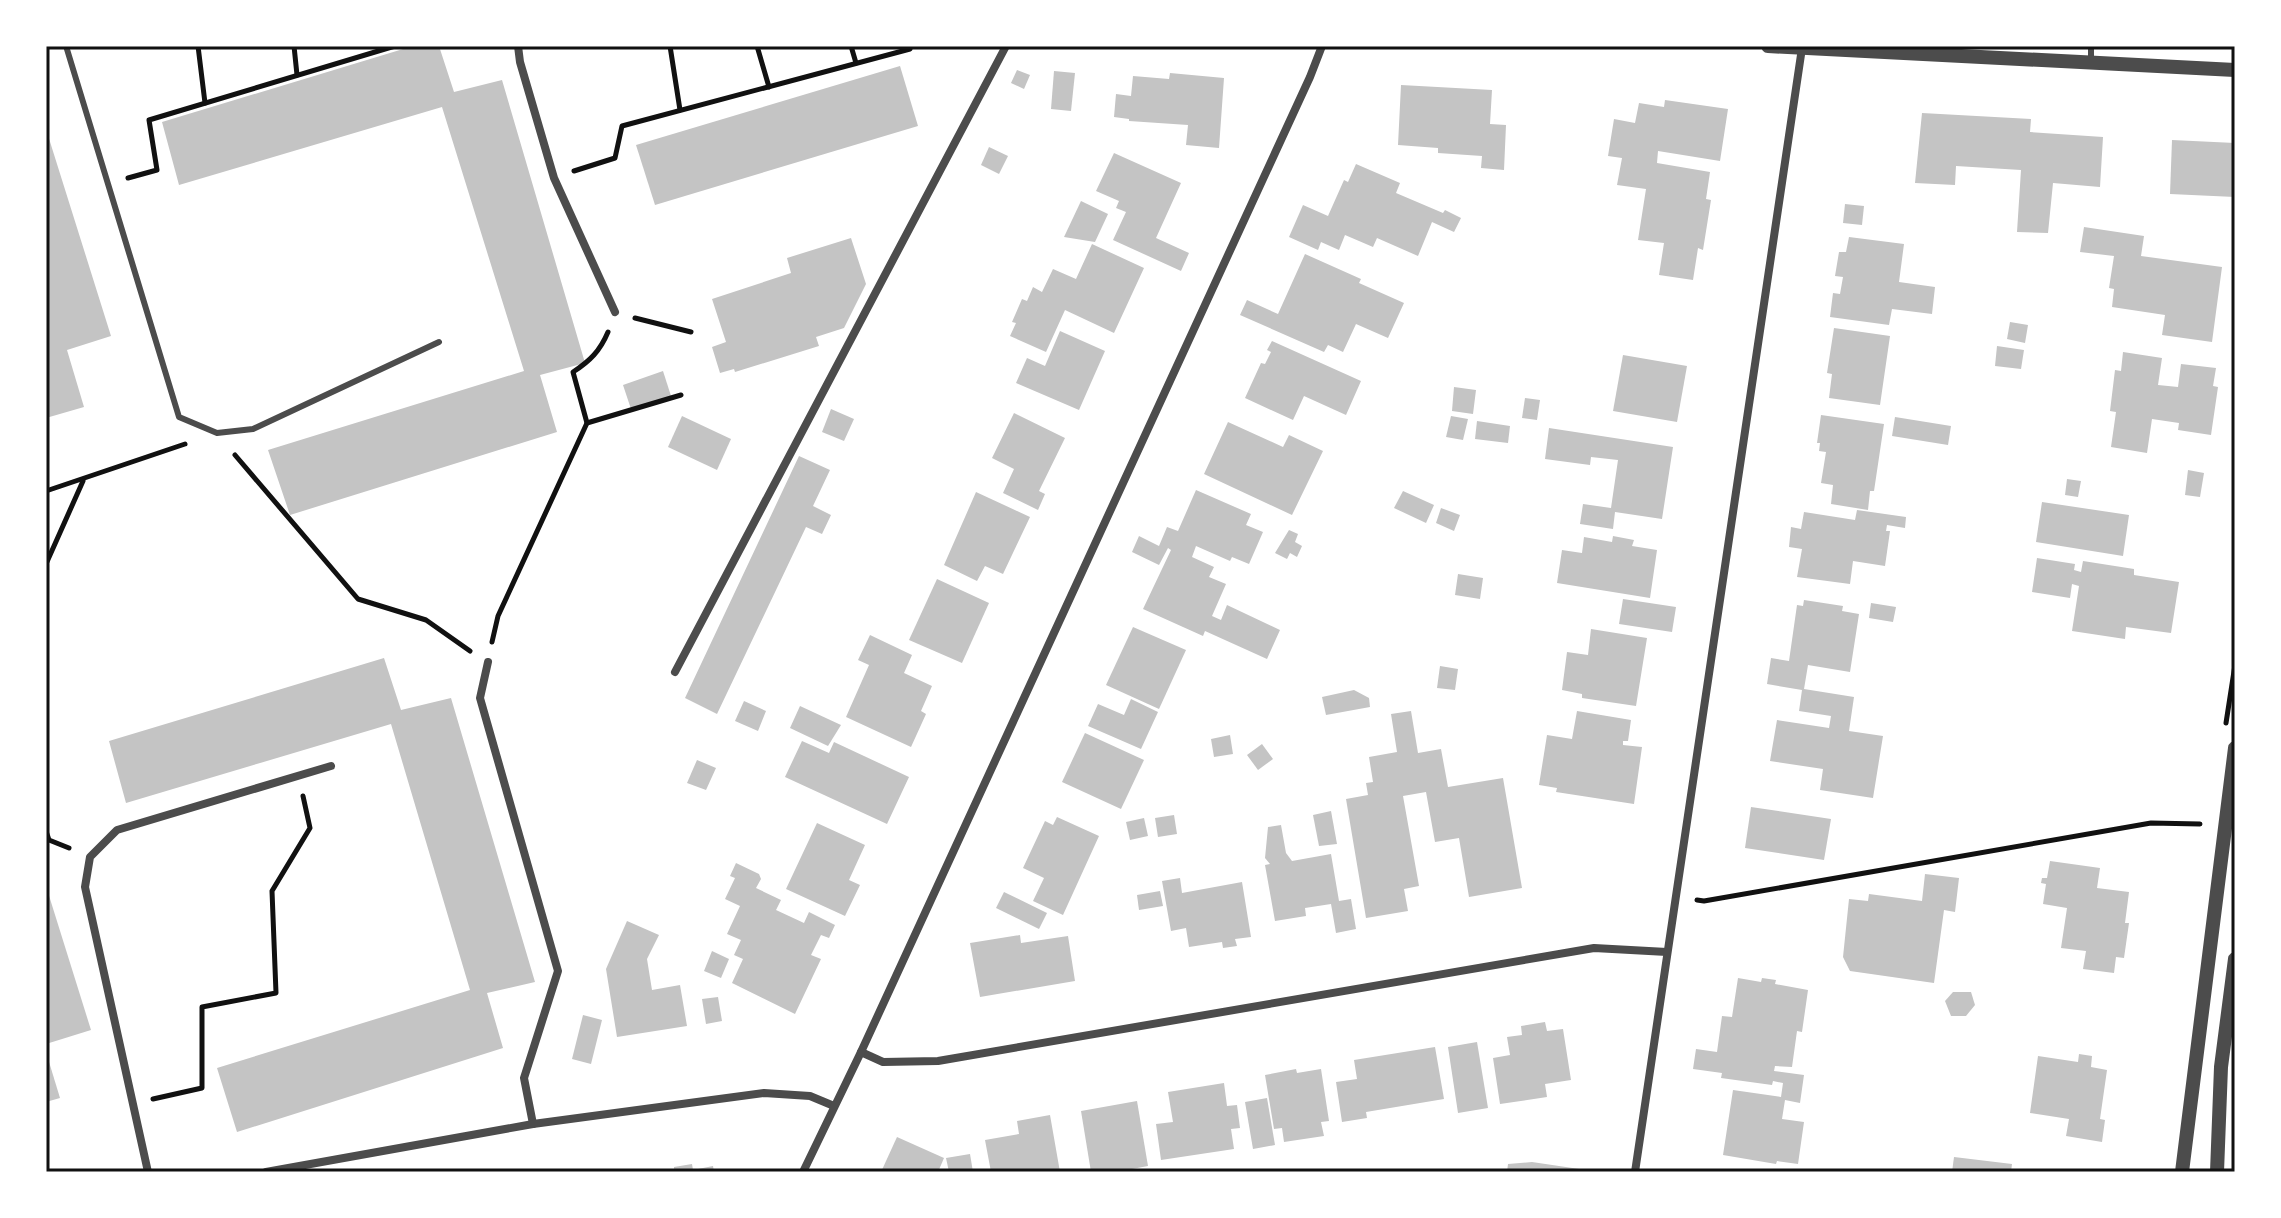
<svg xmlns="http://www.w3.org/2000/svg" width="2281" height="1218" font-family="'Exo 2',sans-serif">
  <style>
    .building { fill: #c4c4c4 }
    .lines { fill: none; stroke-linecap: round; stroke-linejoin: round }
    .path { stroke: #111; stroke-width: 5 }
    .service { stroke: #4c4c4c; stroke-width: 6 }
    .minor { stroke: #4c4c4c; stroke-width: 8 }
    .tertiary { stroke: #4c4c4c; stroke-width: 14 }
    .neatline { fill: none; stroke: #111; stroke-width: 3 }
  </style>
  <rect width="100%" height="100%" fill="#fff"/>
  <!-- building -->
  <g class="building">
    <polygon points="413,46 439,46 454,92 502,80 585,363 540,375 557,432 290,515 268,450 524,371 442,107 179,185 162,122"/>
    <polygon points="900,66 918,126 655,205 636,145"/>
    <polygon points="1017,70 1030,75 1024,89 1011,83"/>
    <polygon points="1054,71 1075,73 1071,111 1051,109"/>
    <polygon points="1170,73 1224,78 1219,148 1186,145 1188,125 1129,121 1129,119 1114,117 1116,94 1131,96 1133,76 1169,79"/>
    <polygon points="1401,85 1492,90 1490,124 1506,125 1504,170 1481,168 1482,156 1438,153 1438,148 1398,145"/>
    <polygon points="1665,100 1728,109 1720,161 1658,151 1657,163 1710,172 1706,199 1711,200 1703,250 1698,248 1693,280 1659,275 1664,243 1638,240 1646,189 1617,185 1622,158 1608,156 1614,119 1635,123 1639,103 1664,107"/>
    <polygon points="1922,113 2031,119 2030,132 2103,137 2100,187 2053,183 2048,233 2017,232 2021,170 1956,166 1955,185 1915,183"/>
    <polygon points="46,129 111,336 67,350 84,407 46,418 46,346 48,345 46,338"/>
    <polygon points="2172,140 2235,143 2235,197 2170,194"/>
    <polygon points="989,147 1008,156 999,174 981,165"/>
    <polygon points="1114,153 1181,183 1156,238 1189,253 1181,271 1113,240 1126,212 1116,208 1119,201 1096,191"/>
    <polygon points="1356,164 1400,183 1396,193 1443,213 1445,210 1461,218 1454,232 1432,222 1418,256 1377,238 1373,247 1345,235 1339,250 1321,242 1318,250 1289,237 1303,205 1328,216 1344,180 1348,182"/>
    <polygon points="1081,201 1108,214 1095,242 1064,237"/>
    <polygon points="1845,204 1864,206 1862,225 1843,223"/>
    <polygon points="2084,227 2144,236 2141,256 2222,267 2212,342 2162,335 2165,315 2112,307 2114,289 2109,288 2114,256 2080,252"/>
    <polygon points="1849,237 1904,244 1899,282 1935,287 1932,314 1892,309 1889,325 1830,317 1833,293 1840,294 1843,277 1835,276 1839,252 1846,252"/>
    <polygon points="851,238 866,284 844,328 816,337 819,346 735,372 734,369 720,373 712,347 726,342 712,299 791,273 787,258"/>
    <polygon points="1092,244 1144,268 1114,333 1065,310 1046,352 1010,336 1016,323 1012,322 1022,299 1027,301 1033,287 1042,292 1053,269 1076,279"/>
    <polygon points="1305,254 1361,279 1359,283 1404,303 1388,338 1356,324 1343,352 1328,345 1324,352 1240,315 1247,300 1278,314"/>
    <polygon points="2010,322 2028,325 2025,343 2007,339"/>
    <polygon points="1834,328 1890,336 1880,405 1829,398 1832,374 1827,373"/>
    <polygon points="1060,331 1105,351 1079,410 1016,383 1027,358 1045,366"/>
    <polygon points="1272,341 1361,381 1346,415 1304,396 1293,420 1245,398 1261,363 1265,364 1271,352 1267,350"/>
    <polygon points="1997,346 2024,350 2021,369 1995,366"/>
    <polygon points="2123,352 2162,358 2158,385 2178,387 2181,364 2216,368 2213,386 2218,387 2211,435 2178,430 2179,423 2152,419 2147,453 2111,447 2116,412 2110,411 2115,370 2121,371"/>
    <polygon points="1623,355 1687,366 1677,422 1613,411"/>
    <polygon points="663,371 671,396 631,409 623,385"/>
    <polygon points="1454,387 1476,390 1473,414 1452,411"/>
    <polygon points="1525,398 1540,400 1537,420 1522,418"/>
    <polygon points="831,409 854,419 844,441 822,432"/>
    <polygon points="1014,413 1065,438 1039,491 1045,494 1038,510 1003,493 1014,469 992,458"/>
    <polygon points="1821,415 1884,424 1874,491 1870,491 1868,510 1831,504 1833,485 1821,483 1826,452 1819,451 1820,443 1817,443"/>
    <polygon points="682,416 731,439 717,470 668,447"/>
    <polygon points="1451,416 1468,419 1463,440 1446,437"/>
    <polygon points="1895,417 1951,426 1948,445 1892,436"/>
    <polygon points="1477,421 1510,426 1508,443 1475,439"/>
    <polygon points="1228,422 1283,447 1289,435 1323,451 1292,515 1204,474"/>
    <polygon points="1549,428 1673,447 1662,519 1615,512 1613,529 1580,524 1583,504 1611,508 1618,460 1591,457 1590,465 1545,459"/>
    <polygon points="799,456 830,470 813,506 831,515 822,534 806,527 717,714 685,698"/>
    <polygon points="2188,470 2204,473 2200,497 2185,495"/>
    <polygon points="2067,479 2081,481 2078,497 2065,495"/>
    <polygon points="1196,490 1251,514 1246,525 1263,532 1249,564 1232,557 1230,561 1196,546 1192,557 1214,567 1209,577 1226,584 1212,616 1221,620 1227,605 1280,630 1267,659 1205,631 1203,636 1143,609 1171,550 1168,548 1159,565 1132,552 1139,536 1159,546 1167,527 1178,531"/>
    <polygon points="1403,491 1434,505 1426,523 1394,508"/>
    <polygon points="976,492 1030,517 1003,574 985,566 977,581 944,565"/>
    <polygon points="2042,502 2129,515 2123,556 2036,542"/>
    <polygon points="1441,508 1460,515 1454,531 1436,523"/>
    <polygon points="1857,510 1906,517 1905,528 1887,525 1886,531 1890,531 1885,566 1853,561 1850,584 1797,577 1802,549 1789,547 1791,527 1801,529 1804,512 1855,520"/>
    <polygon points="1289,530 1298,534 1295,542 1302,546 1297,557 1290,553 1287,559 1275,553"/>
    <polygon points="1613,536 1634,540 1632,546 1657,550 1650,598 1557,583 1562,550 1582,553 1584,537 1612,542"/>
    <polygon points="2037,558 2075,564 2074,570 2081,572 2083,561 2134,569 2134,575 2179,582 2171,633 2126,627 2125,639 2072,631 2079,586 2072,584 2070,598 2032,592"/>
    <polygon points="1458,574 1483,578 1480,599 1455,595"/>
    <polygon points="937,579 989,603 962,663 909,640"/>
    <polygon points="1623,599 1676,607 1672,632 1619,624"/>
    <polygon points="1804,600 1843,606 1842,611 1859,614 1850,672 1808,665 1804,689 1854,697 1849,731 1883,736 1873,798 1820,790 1823,769 1770,761 1777,720 1829,728 1831,716 1799,711 1802,690 1767,684 1771,658 1789,661 1797,605 1803,606"/>
    <polygon points="1871,603 1896,607 1893,622 1869,618"/>
    <polygon points="1133,627 1186,650 1159,709 1106,685"/>
    <polygon points="1591,629 1647,638 1636,706 1582,698 1582,694 1562,690 1567,652 1588,655"/>
    <polygon points="870,635 912,655 904,673 932,686 921,711 926,714 911,747 846,717 869,665 858,660"/>
    <polygon points="384,658 401,710 451,698 535,982 487,993 503,1048 237,1132 217,1068 470,990 391,724 126,803 109,741"/>
    <polygon points="1440,666 1458,669 1455,690 1437,688"/>
    <polygon points="1354,690 1369,698 1370,707 1326,715 1322,697"/>
    <polygon points="1131,699 1158,712 1141,749 1088,726 1098,704 1124,715"/>
    <polygon points="744,701 766,711 758,731 735,721"/>
    <polygon points="800,706 841,725 828,746 790,728"/>
    <polygon points="1411,711 1418,753 1441,749 1448,787 1503,778 1522,888 1469,897 1459,838 1435,842 1426,792 1403,796 1419,886 1404,889 1408,911 1366,918 1346,799 1368,795 1366,783 1373,782 1369,757 1397,752 1391,714"/>
    <polygon points="1577,711 1631,720 1628,741 1623,741 1623,745 1642,747 1634,804 1556,792 1557,788 1539,785 1547,735 1572,739"/>
    <polygon points="1085,733 1144,760 1121,809 1062,782"/>
    <polygon points="1230,735 1233,754 1214,757 1211,739"/>
    <polygon points="802,741 829,753 834,742 909,777 887,824 785,777"/>
    <polygon points="1262,744 1273,759 1258,770 1247,755"/>
    <polygon points="697,760 716,768 706,790 687,783"/>
    <polygon points="1751,807 1831,819 1824,860 1745,848"/>
    <polygon points="1331,811 1337,844 1319,846 1313,815"/>
    <polygon points="1174,815 1177,834 1158,837 1155,818"/>
    <polygon points="1057,817 1099,836 1063,915 1033,901 1044,878 1023,868 1045,821 1053,825"/>
    <polygon points="1144,818 1148,836 1130,840 1126,822"/>
    <polygon points="817,823 865,845 849,880 860,885 845,916 786,889"/>
    <polygon points="1281,825 1286,853 1292,861 1331,854 1339,901 1351,899 1356,929 1336,933 1331,904 1305,908 1306,916 1275,921 1265,865 1270,864 1265,858 1268,827"/>
    <polygon points="2050,861 2100,868 2097,888 2129,892 2125,923 2129,923 2124,958 2116,957 2114,973 2083,969 2086,951 2061,948 2067,908 2043,904 2046,884 2041,883 2042,878 2047,878"/>
    <polygon points="736,863 759,874 761,879 756,888 781,900 776,910 804,923 809,912 835,925 829,938 821,935 811,955 821,959 795,1014 732,983 743,959 734,955 741,940 727,934 740,906 725,899 735,878 730,876"/>
    <polygon points="1925,874 1959,878 1955,912 1944,910 1934,983 1850,971 1843,957 1849,899 1868,901 1869,894 1922,901"/>
    <polygon points="1180,878 1182,893 1242,882 1251,937 1235,939 1237,946 1223,948 1222,942 1189,947 1186,928 1171,931 1162,881"/>
    <polygon points="46,886 91,1030 46,1044"/>
    <polygon points="1160,891 1163,906 1139,910 1137,895"/>
    <polygon points="1004,892 1047,913 1039,929 996,908"/>
    <polygon points="627,921 659,935 647,959 652,990 680,985 687,1026 617,1037 606,969"/>
    <polygon points="1020,935 1021,943 1068,936 1075,981 980,997 970,943"/>
    <polygon points="712,951 729,959 721,978 704,971"/>
    <polygon points="1738,978 1761,982 1762,978 1776,980 1775,984 1808,990 1802,1032 1797,1031 1792,1067 1775,1066 1774,1071 1804,1075 1800,1103 1785,1100 1782,1119 1804,1122 1798,1164 1777,1161 1776,1164 1723,1155 1733,1090 1781,1097 1783,1083 1773,1081 1772,1085 1721,1078 1722,1073 1693,1069 1696,1049 1717,1052 1722,1016 1732,1017"/>
    <polygon points="1953,992 1971,992 1975,1005 1966,1016 1951,1016 1945,1001"/>
    <polygon points="718,997 722,1021 706,1024 702,999"/>
    <polygon points="583,1015 602,1020 591,1064 572,1059"/>
    <polygon points="1545,1022 1547,1031 1563,1029 1571,1080 1545,1084 1547,1097 1500,1104 1493,1058 1510,1055 1507,1037 1522,1035 1521,1026"/>
    <polygon points="1477,1042 1488,1108 1458,1113 1448,1047"/>
    <polygon points="1435,1047 1444,1099 1366,1112 1367,1118 1342,1122 1336,1082 1357,1079 1354,1060"/>
    <polygon points="46,1052 60,1098 46,1102"/>
    <polygon points="2079,1054 2092,1056 2091,1067 2107,1070 2100,1119 2105,1120 2102,1142 2066,1136 2069,1119 2030,1113 2038,1056 2078,1062"/>
    <polygon points="1296,1069 1297,1073 1321,1069 1329,1121 1321,1122 1324,1136 1284,1142 1282,1128 1274,1129 1265,1075"/>
    <polygon points="1224,1083 1227,1106 1237,1105 1240,1128 1231,1129 1234,1149 1161,1160 1156,1124 1173,1122 1168,1092"/>
    <polygon points="1267,1098 1275,1145 1253,1149 1245,1102"/>
    <polygon points="1137,1101 1148,1166 1116,1172 1091,1172 1081,1111"/>
    <polygon points="1050,1115 1060,1172 991,1172 985,1140 1019,1134 1017,1121"/>
    <polygon points="897,1137 944,1158 938,1172 881,1172"/>
    <polygon points="970,1154 973,1172 949,1172 946,1158"/>
    <polygon points="1954,1157 2012,1164 2011,1172 1952,1172"/>
    <polygon points="1532,1162 1586,1170 1585,1172 1507,1172 1508,1164"/>
    <polygon points="692,1164 693,1170 713,1166 714,1172 674,1172 674,1167"/>
  </g>
  <g class="lines">
    <!-- path -->
    <g class="path">
      <polyline points="198,46 205,103"/>
      <polyline points="294,46 297,75"/>
      <polyline points="670,46 680,110"/>
      <polyline points="757,46 769,87"/>
      <polyline points="851,46 856,63"/>
      <polyline points="574,171 615,158 622,126 910,49 909,46"/>
      <polyline points="128,178 157,170 149,120 395,46"/>
      <polyline points="635,318 691,332"/>
      <path d="M587,423l-14,-51c17,-11 27,-21 35,-40"/>
      <polyline points="235,455 358,599 426,620 470,651"/>
      <polyline points="46,491 185,444"/>
      <polyline points="46,564 83,481"/>
      <polyline points="492,642 498,616 587,423 681,395"/>
      <polyline points="2226,723 2235,665"/>
      <polyline points="46,831 49,840 69,848"/>
      <polyline points="1697,900 1704,901 2151,823 2200,824"/>
      <polyline points="153,1099 202,1088 202,1007 276,993 272,891 310,828 303,796"/>
    </g>
    <!-- service -->
    <g class="service">
      <polyline points="66,46 179,417 217,433 253,429 439,342"/>
      <polyline points="2091,46 2091,60"/>
    </g>
    <!-- minor -->
    <g class="minor">
      <polyline points="518,46 520,62 554,178 615,312"/>
      <polyline points="488,662 480,698 558,971 524,1078 533,1124"/>
      <polyline points="675,672 1006,46"/>
      <polyline points="861,1052 883,1062 938,1061 1594,948 1667,952"/>
      <polyline points="148,1172 85,887 90,857 117,830 331,766"/>
      <polyline points="266,1172 533,1124 764,1093 810,1096 834,1106"/>
      <polyline points="803,1172 861,1052 1310,77 1322,46"/>
      <polyline points="1635,1172 1802,48"/>
    </g>
    <!-- tertiary -->
    <g class="tertiary">
      <polyline points="1768,46 2235,70"/>
      <polyline points="2182,1172 2235,748"/>
      <polyline points="2217,1172 2221,1067 2235,959"/>
    </g>
  </g>
  <!-- border -->
  <rect width="2281" height="1218" fill="none" stroke="#ffffff" stroke-width="96"/>
  <rect x="48" y="48" width="2185" height="1122" class="neatline"/>
</svg>
